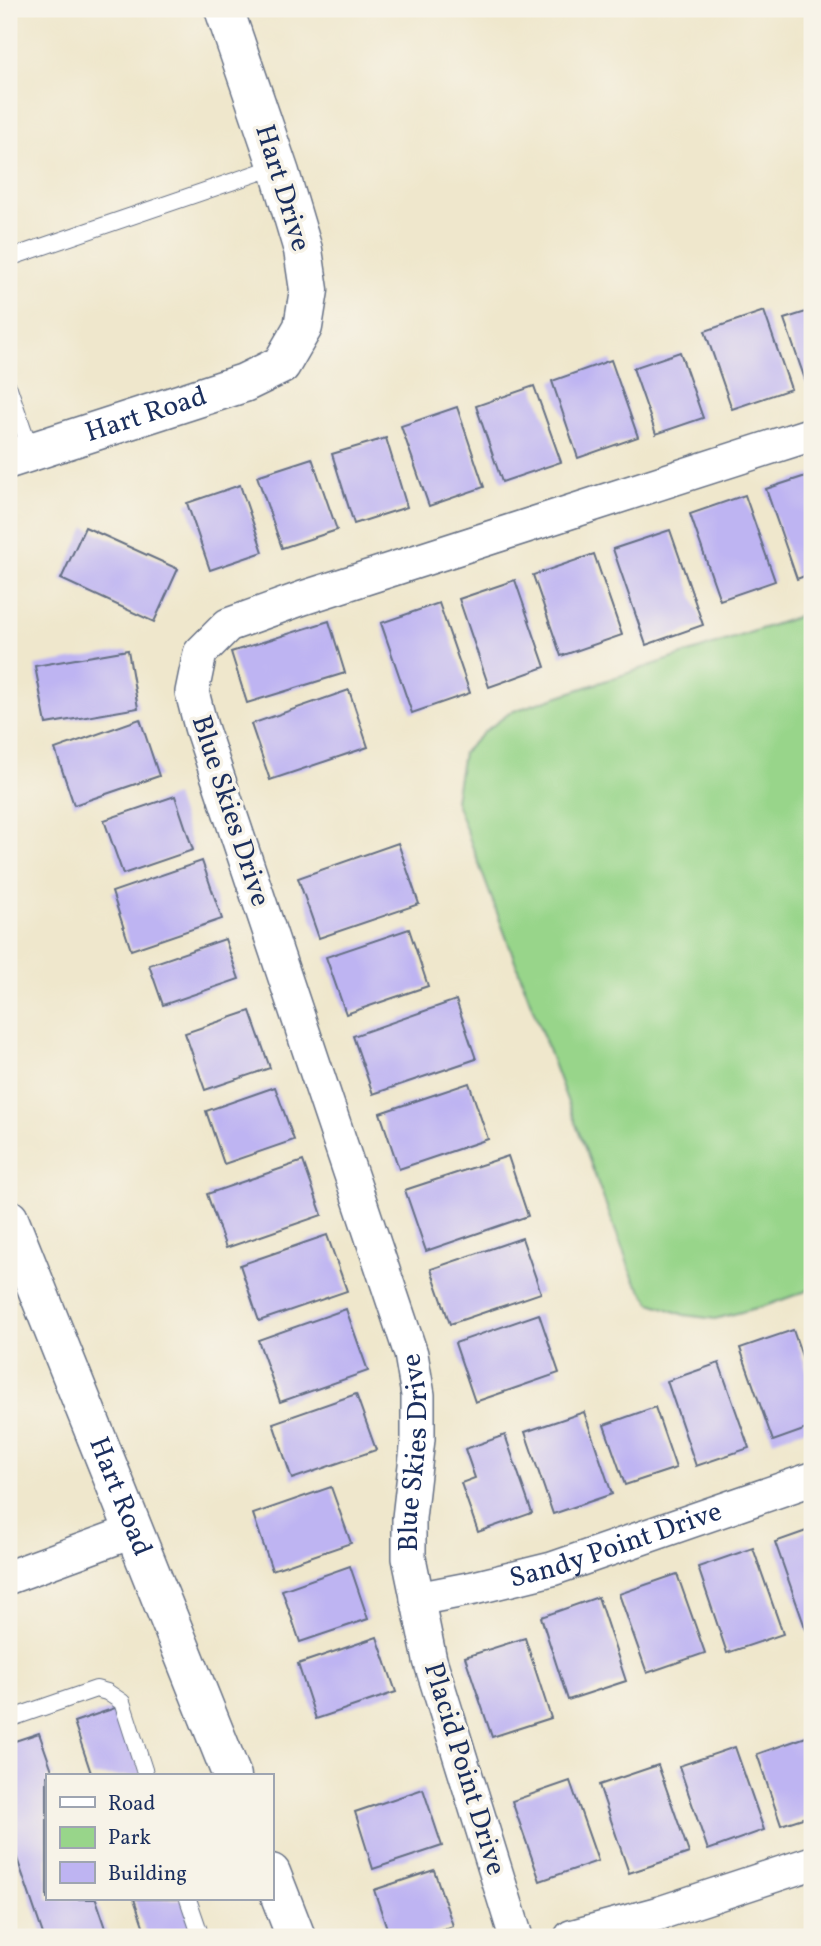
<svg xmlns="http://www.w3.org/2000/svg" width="821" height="1946" font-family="Vollkorn,serif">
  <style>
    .green { fill: #98d58a; stroke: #5a8274; stroke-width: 2 }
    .building { fill: #beb4f2 }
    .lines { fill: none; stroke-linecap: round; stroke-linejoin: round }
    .service-casing { stroke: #656f84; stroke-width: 18 }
    .minor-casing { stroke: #656f84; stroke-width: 36 }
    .tertiary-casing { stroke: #656f84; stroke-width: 41 }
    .service { stroke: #fff; stroke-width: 16 }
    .minor { stroke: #fff; stroke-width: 33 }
    .tertiary { stroke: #fff; stroke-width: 38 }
    .labels { text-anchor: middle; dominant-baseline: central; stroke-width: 7; stroke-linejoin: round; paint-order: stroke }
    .street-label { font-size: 28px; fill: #1b2f5e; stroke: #f7f3e8 }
  </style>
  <rect width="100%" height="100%" fill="#f7f3e8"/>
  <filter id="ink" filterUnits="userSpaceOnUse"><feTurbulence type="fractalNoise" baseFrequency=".0143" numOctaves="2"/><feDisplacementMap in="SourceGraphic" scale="14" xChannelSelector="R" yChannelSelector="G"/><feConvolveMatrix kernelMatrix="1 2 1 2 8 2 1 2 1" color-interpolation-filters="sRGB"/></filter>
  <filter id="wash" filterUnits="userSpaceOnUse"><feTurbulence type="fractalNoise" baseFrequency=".00686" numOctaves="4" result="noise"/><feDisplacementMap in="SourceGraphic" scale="28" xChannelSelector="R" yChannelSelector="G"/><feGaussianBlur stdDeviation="1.57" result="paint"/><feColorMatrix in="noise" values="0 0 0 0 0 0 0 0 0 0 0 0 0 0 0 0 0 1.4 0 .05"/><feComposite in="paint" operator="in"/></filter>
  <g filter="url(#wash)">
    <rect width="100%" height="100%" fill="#efe7cc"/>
    <!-- green -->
    <polygon class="green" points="812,612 812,1289 768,1305 715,1319 684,1315 651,1303 634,1280 455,800 463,753 484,732 511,712"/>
    <g id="blocks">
      <!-- building -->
      <g class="building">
        <polygon points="812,310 812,383 807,385 784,319"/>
        <polygon points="764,311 791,389 732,409 705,331"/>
        <polygon points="680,352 703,418 656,434 633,368"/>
        <polygon points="611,360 638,437 578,458 552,381"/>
        <polygon points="534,386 561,462 502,482 476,406"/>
        <polygon points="457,407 484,487 429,506 401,426"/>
        <polygon points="386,438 407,507 354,524 332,454"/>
        <polygon points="312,458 337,530 282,548 257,476"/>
        <polygon points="812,474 812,573 797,579 766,489"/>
        <polygon points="240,485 263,552 210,570 187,503"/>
        <polygon points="745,495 775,581 720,600 690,514"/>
        <polygon points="85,527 178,569 154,622 61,579"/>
        <polygon points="670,530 703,625 646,645 613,549"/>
        <polygon points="594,554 622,635 561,656 533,575"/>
        <polygon points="515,580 545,667 489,687 459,599"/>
        <polygon points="439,603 470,693 412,713 381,623"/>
        <polygon points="329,621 345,673 247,703 231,652"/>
        <polygon points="128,650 138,708 46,724 35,666"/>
        <polygon points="349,690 368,747 270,780 251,724"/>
        <polygon points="140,719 159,776 74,805 55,749"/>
        <polygon points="175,796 193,850 123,874 104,820"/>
        <polygon points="398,843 419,904 319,938 298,878"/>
        <polygon points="202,861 222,919 131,950 112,892"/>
        <polygon points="409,929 428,986 346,1014 326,957"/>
        <polygon points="225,939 239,979 163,1005 149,965"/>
        <polygon points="456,1000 476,1059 373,1094 353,1036"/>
        <polygon points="250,1011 270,1068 205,1090 185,1033"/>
        <polygon points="469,1083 488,1139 399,1169 380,1113"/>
        <polygon points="275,1087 294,1140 224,1164 206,1111"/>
        <polygon points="508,1156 528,1216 426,1251 405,1190"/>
        <polygon points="303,1161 322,1215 226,1248 207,1194"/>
        <polygon points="327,1235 347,1291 259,1321 240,1265"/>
        <polygon points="522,1238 541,1293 450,1324 431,1269"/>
        <polygon points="346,1309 368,1371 280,1402 258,1340"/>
        <polygon points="539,1314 559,1373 475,1402 455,1343"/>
        <polygon points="793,1330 812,1385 812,1427 773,1441 740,1348"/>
        <polygon points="719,1363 749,1448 696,1466 667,1381"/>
        <polygon points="356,1394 376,1450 292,1479 273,1423"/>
        <polygon points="655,1407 676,1468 625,1485 604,1425"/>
        <polygon points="584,1412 612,1494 553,1514 525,1432"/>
        <polygon points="505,1435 532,1513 478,1532 461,1483 475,1478 465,1449"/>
        <polygon points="331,1487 351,1543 272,1570 253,1514"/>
        <polygon points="812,1529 812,1628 806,1630 775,1542"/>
        <polygon points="753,1548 783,1634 727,1653 698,1567"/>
        <polygon points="350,1566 368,1619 300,1642 282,1590"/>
        <polygon points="677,1574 705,1653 647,1673 619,1594"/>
        <polygon points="598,1597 626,1681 568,1700 541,1617"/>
        <polygon points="377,1637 396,1692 316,1719 298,1664"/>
        <polygon points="525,1638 551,1718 492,1737 465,1657"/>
        <polygon points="118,1707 142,1776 92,1776 74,1722"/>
        <polygon points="39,1733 54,1776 47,1776 47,1899 96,1899 109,1937 44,1937 9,1835 9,1743"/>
        <polygon points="812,1735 812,1815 781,1825 757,1754"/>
        <polygon points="735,1747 764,1830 708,1850 679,1766"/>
        <polygon points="658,1765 689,1853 629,1873 599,1785"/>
        <polygon points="570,1781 598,1861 540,1881 512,1801"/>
        <polygon points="423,1789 442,1846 373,1869 355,1812"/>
        <polygon points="434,1870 453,1926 422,1937 390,1937 374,1890"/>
        <polygon points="134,1899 183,1899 197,1937 147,1937"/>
      </g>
    </g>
  </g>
  <g filter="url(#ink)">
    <use href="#blocks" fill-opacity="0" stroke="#656f84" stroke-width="2"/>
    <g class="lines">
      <!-- service casing -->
      <g class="service-casing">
        <g id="service">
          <polyline points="9,258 278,166"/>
          <polyline points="9,388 31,452"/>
          <polyline points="9,1719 96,1689 107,1692 122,1702 146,1776"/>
          <polyline points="188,1899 201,1937"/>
        </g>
      </g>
      <!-- minor casing -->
      <g class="minor-casing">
        <g id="minor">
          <polyline points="9,1577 134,1531"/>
          <path id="s1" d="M417,1599l57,-11 78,-19 260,-90"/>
          <path id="s2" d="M516,1937l-86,-277 -21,-102v-40l9,-79v-44l-7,-41 -210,-627 -9,-35 8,-39 28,-28 75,-27 509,-164"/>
          <polyline points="571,1937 660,1913 812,1863"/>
        </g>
      </g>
      <!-- tertiary casing -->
      <g class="tertiary-casing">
        <g id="tertiary">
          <path id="s3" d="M9,459l235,-76 37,-18 22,-38 6,-37 -6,-40 -23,-77 -56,-164"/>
          <path id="s4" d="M9,1219l223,557"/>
          <polyline points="271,1873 296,1937"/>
        </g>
      </g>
      <!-- service -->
      <use href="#service" class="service"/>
      <!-- minor -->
      <use href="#minor" class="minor"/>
      <!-- tertiary -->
      <use href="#tertiary" class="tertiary"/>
    </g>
  </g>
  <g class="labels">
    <!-- street labels -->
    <g class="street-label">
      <text transform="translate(282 188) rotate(73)">Hart Drive</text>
      <text stroke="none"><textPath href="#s3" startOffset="144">Hart Road</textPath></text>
      <text transform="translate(230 811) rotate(72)">Blue Skies Drive</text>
      <text stroke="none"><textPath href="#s2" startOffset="500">Blue Skies Drive</textPath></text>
      <text stroke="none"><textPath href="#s4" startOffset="299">Hart Road</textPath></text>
      <text stroke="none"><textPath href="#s1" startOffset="206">Sandy Point Drive</textPath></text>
      <text transform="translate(464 1769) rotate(73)">Placid Point Drive</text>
    </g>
  </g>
  <!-- margin -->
  <rect width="821" height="1946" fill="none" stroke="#f7f3e8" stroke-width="35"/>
  <!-- legend -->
  <rect x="46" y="1774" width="228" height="126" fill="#f7f3e8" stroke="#9fa5b1" stroke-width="2"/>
  <rect x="60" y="1797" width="35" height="10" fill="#ffffff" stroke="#9fa5b1" stroke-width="2"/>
  <text x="108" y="1810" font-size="21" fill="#1b2f5e">Road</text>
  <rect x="60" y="1827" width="35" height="21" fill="#98d58a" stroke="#9fa5b1" stroke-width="2"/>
  <text x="108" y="1844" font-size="21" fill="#1b2f5e">Park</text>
  <rect x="60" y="1862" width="35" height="21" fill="#beb4f2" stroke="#9fa5b1" stroke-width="2"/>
  <text x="108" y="1880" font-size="21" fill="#1b2f5e">Building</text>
</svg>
